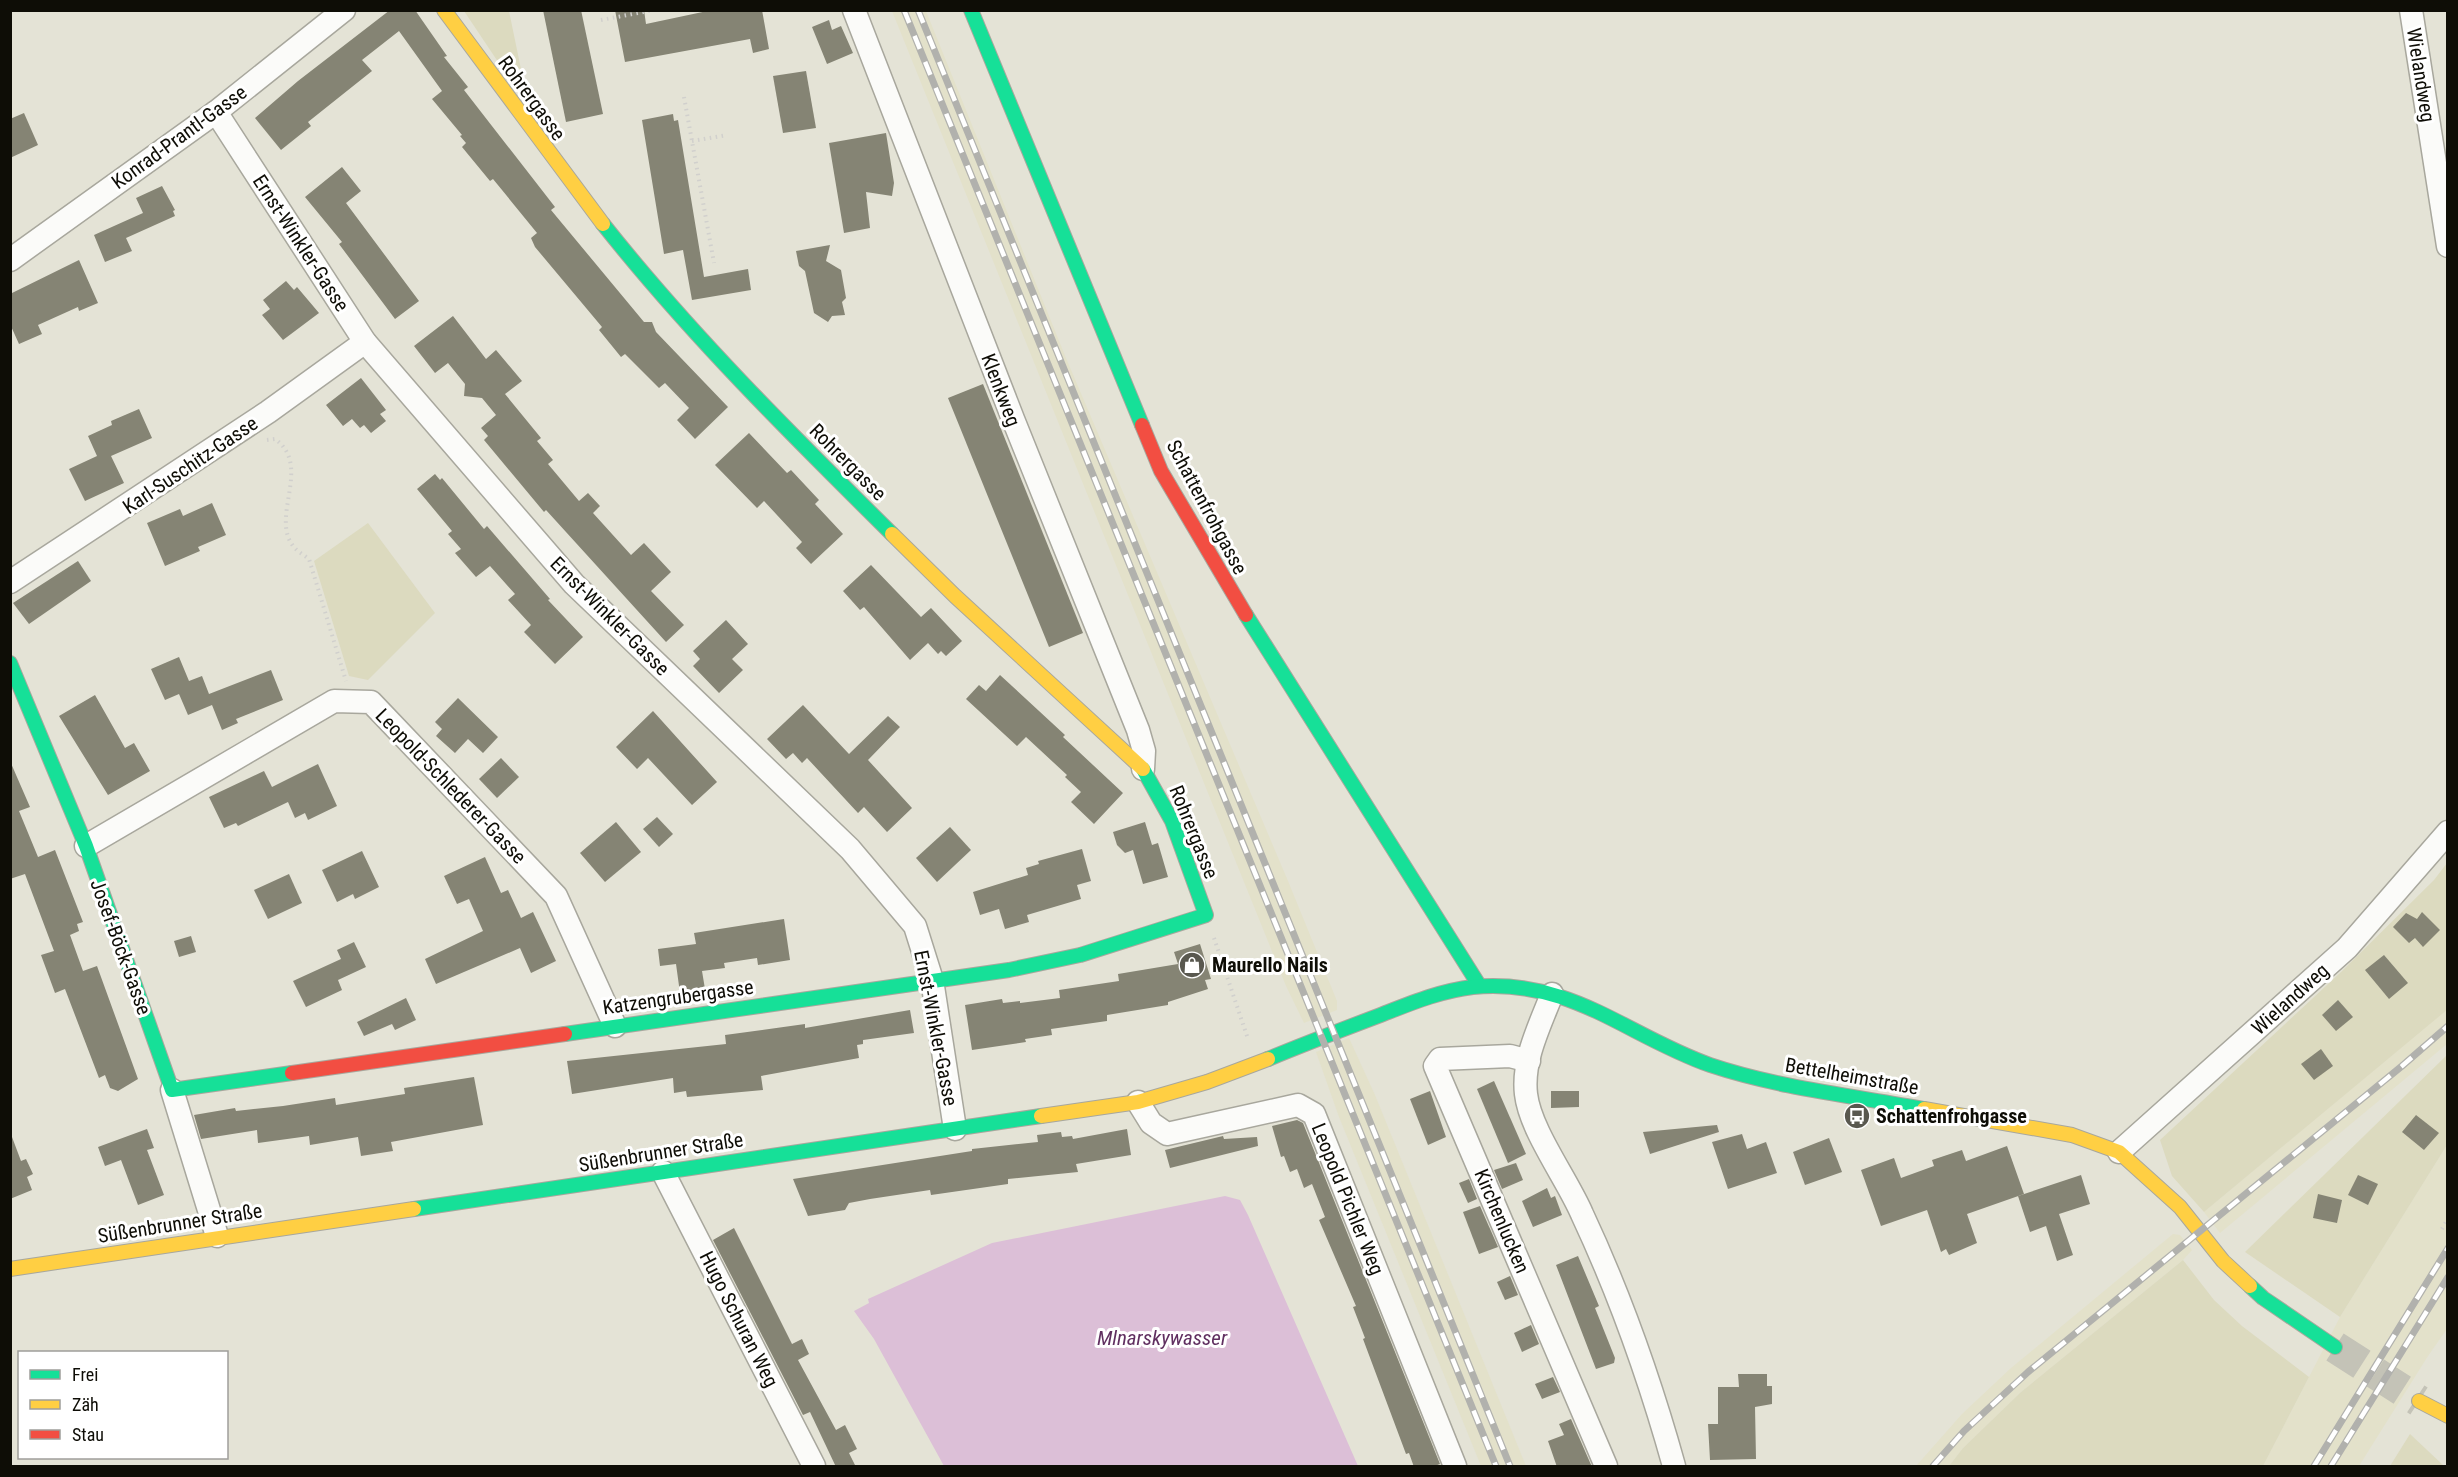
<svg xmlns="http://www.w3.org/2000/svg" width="2458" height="1477" font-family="'Roboto Condensed',sans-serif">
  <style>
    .built { fill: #e3e1ca }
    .green { fill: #dcdabf }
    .water { fill: #dcbfd7 }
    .building { fill: #858474 }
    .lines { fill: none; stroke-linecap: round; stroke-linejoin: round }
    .secondary-tunnel { stroke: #c4c3b7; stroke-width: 32; stroke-dasharray: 32 16; stroke-linecap: butt }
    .street-casing { stroke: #a8a79d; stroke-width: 25 }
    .fast-casing { stroke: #a8a79d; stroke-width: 16 }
    .slow-casing { stroke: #a8a79d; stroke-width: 16 }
    .jam-casing { stroke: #a8a79d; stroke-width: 16 }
    .path { stroke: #d1d0cd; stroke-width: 4; stroke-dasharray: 1.5 4.5; stroke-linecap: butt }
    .street { stroke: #fbfbf9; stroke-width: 22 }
    .fast { stroke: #16e098; stroke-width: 14 }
    .slow { stroke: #ffcf43; stroke-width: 14 }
    .jam { stroke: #f24e42; stroke-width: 14 }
    .rail-casing { stroke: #b1b1ad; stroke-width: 7 }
    .rail { stroke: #fff; stroke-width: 4.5; stroke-dasharray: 14; stroke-linecap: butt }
    .labels { text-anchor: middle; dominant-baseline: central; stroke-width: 6; stroke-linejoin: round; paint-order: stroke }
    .street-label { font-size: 20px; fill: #0e0d06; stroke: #fff }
    .poi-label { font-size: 20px; font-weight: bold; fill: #0e0d06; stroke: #fff; text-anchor: start }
    .water-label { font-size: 21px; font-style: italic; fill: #602f60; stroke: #fff }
  </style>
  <rect width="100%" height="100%" fill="#e4e3d6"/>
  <!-- built -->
  <g class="built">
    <polygon points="892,11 926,11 1066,358 1288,881 1337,1001 1337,1010 1304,1023 1286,986"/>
    <polygon points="2447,1009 2447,1044 2220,1233 2204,1212"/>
    <polygon points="1349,1038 1375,1095 1526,1466 1481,1466 1339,1117 1316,1052"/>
    <polygon points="2447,1145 2447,1329 2428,1356 2359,1466 2263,1466 2340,1317"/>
    <polygon points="2173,1234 2180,1235 2192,1250 2183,1260 2021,1392 1963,1448 1949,1466 1916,1466 1962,1414 2011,1368"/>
  </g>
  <!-- green -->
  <g class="green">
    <polygon points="464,11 509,11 529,108"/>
    <polygon points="368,523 435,613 368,680 349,676 314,561"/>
    <polygon points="2447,863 2448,1009 2204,1212 2172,1176 2160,1140 2341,972 2434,880"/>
    <polygon points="2447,1055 2447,1145 2340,1317 2245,1252"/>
    <polygon points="2183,1260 2214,1300 2242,1326 2309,1377 2263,1466 1949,1466 1963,1448 2021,1392"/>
    <polygon points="2410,1434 2444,1466 2390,1466"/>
  </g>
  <!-- water -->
  <polygon class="water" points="1225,1196 1240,1200 1248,1215 1358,1466 944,1466 874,1339 854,1311 869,1303 868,1299 992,1243"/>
  <!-- building -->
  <g class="building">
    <polygon points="390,10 415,10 447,56 444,57 468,87 464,90 555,207 551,210 644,322 652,322 656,332 728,407 695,439 677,420 689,408 665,383 659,388 625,354 621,357 599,330 602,327 535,247 531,238 537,233 493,179 490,181 462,147 466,143 460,136 462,135 432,99 442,91 399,31 362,60 372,71 308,122 311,126 281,150 255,118 298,81"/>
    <polygon points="543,10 581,10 603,114 566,122"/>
    <polygon points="615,10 644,10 646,24 712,10 762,10 769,49 753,53 750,39 625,62"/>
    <polygon points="829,20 832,30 841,26 853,53 827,64 812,27"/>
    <polygon points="806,71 816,128 783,133 773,76"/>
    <polygon points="24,113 38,145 10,158 10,119"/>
    <polygon points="673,114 674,121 678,120 704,277 748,269 751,290 692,300 683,250 664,254 642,120"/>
    <polygon points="886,133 894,183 892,196 866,192 870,228 844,233 829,143"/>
    <polygon points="342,167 361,191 346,203 419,301 395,319 339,244 342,242 305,197"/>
    <polygon points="162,186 175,210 173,211 175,216 126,238 132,251 105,262 94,235 143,213 136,198"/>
    <polygon points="830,245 826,261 841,270 846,298 842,302 845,315 832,316 828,322 814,313 805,271 799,266 796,251"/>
    <polygon points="79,260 98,303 79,311 78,307 38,325 42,334 19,344 10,324 10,294"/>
    <polygon points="286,281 294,290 297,287 319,313 283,340 262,315 270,309 263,300"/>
    <polygon points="453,316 486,359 496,350 522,381 505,394 541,438 537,441 553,460 548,464 579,501 588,493 600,506 593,513 631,555 644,543 671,572 651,591 684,625 666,642 546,510 544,512 484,440 488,436 481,428 496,415 482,398 464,396 465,384 448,363 435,373 414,346"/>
    <polygon points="361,378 386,410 380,414 386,421 371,433 364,425 360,428 352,419 343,426 326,405"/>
    <polygon points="983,384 1083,633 1049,647 948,398"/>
    <polygon points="139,409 152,438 111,456 124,483 85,501 69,469 97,456 88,436 112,425 111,421"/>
    <polygon points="749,433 787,473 791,470 819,500 815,504 843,534 811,564 796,548 802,542 764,501 757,508 715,465"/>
    <polygon points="435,474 440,480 442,478 484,529 487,526 550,599 548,600 583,637 555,664 524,632 531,625 508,600 515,594 490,566 476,577 455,553 461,549 448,534 452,531 417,489"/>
    <polygon points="212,503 226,535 198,547 200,551 165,566 147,523 180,509 183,516"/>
    <polygon points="78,561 91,581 29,624 13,603"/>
    <polygon points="871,565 921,617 931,608 962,641 946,656 941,651 938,654 928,643 910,660 864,607 860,610 843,591"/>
    <polygon points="726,620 748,644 732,659 743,670 719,693 693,666 700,659 693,651"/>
    <polygon points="179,657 189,681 202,676 209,694 271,670 283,700 236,719 238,723 222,730 212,705 188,715 179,694 165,700 151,669"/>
    <polygon points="1000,675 1065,735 1063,737 1123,793 1094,824 1071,802 1081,792 1065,777 1067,775 1026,737 1017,746 966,699 979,685 986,691"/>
    <polygon points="95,695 125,748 134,743 150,771 108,795 59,716"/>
    <polygon points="458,698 498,737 483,753 468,739 455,753 436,736 442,729 435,722"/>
    <polygon points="803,705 849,754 888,716 900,727 868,760 912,808 887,832 864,807 858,813 807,758 802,763 793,753 786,759 767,739"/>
    <polygon points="653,711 717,782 692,805 648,758 637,769 616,747"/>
    <polygon points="501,758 519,777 497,798 479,779"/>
    <polygon points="10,761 30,807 19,811 38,857 55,850 83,922 77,924 79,931 70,935 83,971 97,966 138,1079 118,1091 110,1088 105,1075 99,1078 65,989 55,993 41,955 54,951 25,874 10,879"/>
    <polygon points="318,764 337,806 308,820 305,813 295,818 288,802 238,826 236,823 224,828 209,797 264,771 272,787"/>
    <polygon points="657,817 673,834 659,847 643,829"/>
    <polygon points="616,822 641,852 605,882 580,853"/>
    <polygon points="1145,822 1152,845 1158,843 1168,877 1143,884 1133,850 1125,853 1117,845 1113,832"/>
    <polygon points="950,827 971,850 937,882 916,858"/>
    <polygon points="1082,849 1091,881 1077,885 1081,899 1027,915 1029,922 1005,929 999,909 980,915 973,892 1028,875 1026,868 1039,864 1038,861"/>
    <polygon points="362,851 379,887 355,899 353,894 337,902 322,870"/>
    <polygon points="485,857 501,893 508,890 521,918 533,912 556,961 531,973 520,948 436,984 425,959 483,931 469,899 457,904 444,876"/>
    <polygon points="289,874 302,903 268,919 254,890"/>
    <polygon points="2422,912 2440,930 2423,947 2415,938 2409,943 2393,927 2406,913 2417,919"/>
    <polygon points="784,919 790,960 758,965 757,958 724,963 725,968 702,971 705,989 680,993 676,964 660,966 658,949 696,944 694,933"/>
    <polygon points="191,936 196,952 179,957 174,941"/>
    <polygon points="354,942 366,967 338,980 342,990 306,1007 293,981 341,959 337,950"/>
    <polygon points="1200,944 1211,979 1205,980 1208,989 1168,1002 1168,1005 1107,1015 1107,1021 1051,1029 1052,1035 1025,1039 1026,1042 972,1050 965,1005 1002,999 1003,1003 1020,1001 1020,1003 1060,998 1059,990 1119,981 1118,974 1178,964 1174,952"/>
    <polygon points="2384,955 2408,983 2389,999 2365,970"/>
    <polygon points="406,998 416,1020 395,1030 392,1024 364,1036 357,1022"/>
    <polygon points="2338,1000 2353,1017 2336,1031 2322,1015"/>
    <polygon points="910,1010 914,1033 863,1040 863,1044 857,1045 859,1058 761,1076 763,1090 687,1097 686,1091 674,1093 673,1078 572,1094 567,1061 726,1044 725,1035 805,1024 805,1028"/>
    <polygon points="2321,1049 2333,1066 2314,1080 2301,1064"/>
    <polygon points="474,1077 483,1125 391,1142 393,1151 361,1156 358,1137 310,1145 309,1136 258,1143 257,1130 201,1139 194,1115 235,1108 236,1111 283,1106 335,1098 336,1105 405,1094 404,1088"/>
    <polygon points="1494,1081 1526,1154 1508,1163 1477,1089"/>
    <polygon points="1430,1091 1446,1137 1428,1145 1410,1099"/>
    <polygon points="1551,1091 1579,1091 1579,1107 1551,1108"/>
    <polygon points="2416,1115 2439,1133 2424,1150 2402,1132"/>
    <polygon points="1297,1120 1303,1123 1440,1464 1432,1467 1414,1467 1409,1453 1406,1454 1363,1339 1365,1338 1353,1307 1356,1306 1319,1220 1325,1217 1312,1184 1304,1188 1297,1169 1290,1172 1284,1156 1281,1157 1272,1126"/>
    <polygon points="1717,1125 1719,1132 1650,1154 1643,1132"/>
    <polygon points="147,1129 154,1148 147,1150 164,1195 138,1205 121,1160 105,1166 98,1147"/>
    <polygon points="1127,1129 1131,1155 1076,1164 1078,1172 1008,1179 1008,1184 931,1195 930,1190 870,1199 849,1203 845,1210 808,1216 793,1179 972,1151 972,1149 1038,1142 1037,1135 1061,1132 1062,1137 1072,1136 1073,1139"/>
    <polygon points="1742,1134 1747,1149 1766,1142 1777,1173 1728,1189 1712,1142"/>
    <polygon points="1223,1136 1224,1139 1257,1137 1258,1146 1170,1168 1165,1150"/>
    <polygon points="12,1137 21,1161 26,1159 33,1174 27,1177 32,1190 10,1199"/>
    <polygon points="1829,1138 1842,1172 1805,1185 1793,1152"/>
    <polygon points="2007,1146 2024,1194 1967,1214 1977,1243 1949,1255 1946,1249 1941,1252 1927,1210 1881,1226 1861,1170 1894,1158 1901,1178 1934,1166 1932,1160 1962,1150 1966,1161"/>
    <polygon points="1516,1163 1523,1180 1502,1189 1494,1170"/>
    <polygon points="2081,1175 2090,1204 2059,1214 2073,1255 2057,1261 2046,1226 2030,1232 2018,1196"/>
    <polygon points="2358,1175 2378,1184 2368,1205 2348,1195"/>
    <polygon points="1469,1179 1477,1199 1468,1203 1459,1183"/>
    <polygon points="1547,1188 1551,1198 1555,1196 1562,1215 1533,1227 1522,1201"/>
    <polygon points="2318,1194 2342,1200 2337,1223 2313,1218"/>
    <polygon points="1480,1206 1498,1247 1479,1254 1463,1212"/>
    <polygon points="734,1228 792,1344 802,1339 809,1354 798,1360 836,1430 845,1425 857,1449 849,1453 856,1467 836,1467 810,1412 803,1415 713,1240"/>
    <polygon points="1578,1256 1599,1306 1595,1308 1615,1358 1614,1363 1596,1369 1556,1265"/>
    <polygon points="1510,1276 1518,1295 1505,1300 1497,1282"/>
    <polygon points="1531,1325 1539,1344 1522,1352 1514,1333"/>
    <polygon points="1738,1374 1767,1374 1767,1386 1772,1386 1772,1404 1755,1407 1756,1459 1710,1460 1708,1424 1718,1424 1718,1387 1739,1387"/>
    <polygon points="1553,1377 1560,1392 1542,1399 1535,1384"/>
    <polygon points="1571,1419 1592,1467 1557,1467 1548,1441 1564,1435 1559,1424"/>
  </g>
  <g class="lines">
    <!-- secondary-tunnel -->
    <polyline class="secondary-tunnel" points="2335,1347 2419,1401"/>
    <!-- street casing -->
    <g class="street-casing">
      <g id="street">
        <polyline points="854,10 1013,419 1138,730 1144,751 1143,769"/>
        <polyline points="2411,10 2448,246"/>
        <polyline points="216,112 365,342 574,584 850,849 915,926 932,980 955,1129"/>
        <polyline points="10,260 216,112 344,10"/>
        <polyline points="10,582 268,412 365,342"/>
        <polyline points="86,846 334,701 371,702 556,896 615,1026"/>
        <path d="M1552,994c-12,31 -30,66 -26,100 4,36 41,85 56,120 38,81 68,166 92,252"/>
        <polyline points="1529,1061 1510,1056 1440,1059 1435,1066 1606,1466"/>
        <polyline points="172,1090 217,1236"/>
        <polyline points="1138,1102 1151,1123 1167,1134 1298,1105 1314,1114 1455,1466"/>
        <polyline points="2119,1152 2347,948 2448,832"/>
        <polyline points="663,1172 814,1466"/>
      </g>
    </g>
    <!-- fast casing -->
    <g class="fast-casing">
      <g id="fast">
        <polyline points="971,10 1142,425"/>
        <path d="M603,224c88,111 189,211 289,310"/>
        <polyline points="1246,615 1479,985"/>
        <polyline points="10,663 86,846 172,1090 292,1073"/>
        <polyline points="565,1034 1009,970 1080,955 1206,915 1172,821 1143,769"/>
        <path d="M1268,1059c36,-15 73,-29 110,-43 31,-12 61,-25 95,-29 99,-9 152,48 237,78 69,23 143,31 214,44"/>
        <polyline points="414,1209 1041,1116"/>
        <polyline points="2250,1286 2263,1298 2335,1347"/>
      </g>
    </g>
    <!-- slow casing -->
    <g class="slow-casing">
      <g id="slow">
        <polyline points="444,10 603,224"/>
        <polyline points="892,534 955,596 1143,769"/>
        <polyline points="1924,1109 2072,1135 2119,1152 2180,1207 2223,1261 2250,1286"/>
        <polyline points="1041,1116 1138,1102 1207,1082 1268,1059"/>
        <polyline points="10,1269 414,1209"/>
        <polyline points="2419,1401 2448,1416"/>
      </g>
    </g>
    <!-- jam casing -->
    <g class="jam-casing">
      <g id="jam">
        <polyline points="1142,425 1161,471 1246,615"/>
        <polyline points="292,1073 565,1034"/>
      </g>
    </g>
    <!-- path -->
    <g class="path">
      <polyline points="601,20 654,10"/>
      <polyline points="684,97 714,263"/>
      <polyline points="692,141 727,135"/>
      <path d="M267,440l8,-1c38,27 -6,79 19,108 4,5 10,8 15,12l37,122"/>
      <polyline points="1214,938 1248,1039"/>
      <polyline points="2442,1229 2448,1218"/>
    </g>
    <!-- street -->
    <use href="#street" class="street"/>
    <!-- fast -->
    <use href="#fast" class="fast"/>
    <!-- slow -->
    <use href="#slow" class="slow"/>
    <!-- jam -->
    <use href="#jam" class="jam"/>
    <!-- rail casing -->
    <g class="rail-casing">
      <g id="rail">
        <polyline points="904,10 1496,1466"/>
        <polyline points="918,10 1510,1466"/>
        <polyline points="1933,1466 1964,1431 2028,1372 2402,1066 2448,1026"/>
        <polyline points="2314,1466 2448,1248"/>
        <polyline points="2331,1466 2448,1277"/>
      </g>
    </g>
    <!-- rail -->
    <use href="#rail" class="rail"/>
  </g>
  <!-- icons -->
  <defs>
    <g id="shop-disc" transform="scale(1.35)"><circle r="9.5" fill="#59584f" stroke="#fff"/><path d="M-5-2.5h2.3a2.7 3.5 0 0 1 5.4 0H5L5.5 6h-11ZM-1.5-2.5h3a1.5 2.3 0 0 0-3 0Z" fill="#fff"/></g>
    <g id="bus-disc" transform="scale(1.35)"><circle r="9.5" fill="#59584f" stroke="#fff"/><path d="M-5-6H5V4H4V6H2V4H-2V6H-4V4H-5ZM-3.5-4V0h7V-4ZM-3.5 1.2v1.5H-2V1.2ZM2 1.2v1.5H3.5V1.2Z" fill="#fff"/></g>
  </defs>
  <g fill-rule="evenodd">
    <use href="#shop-disc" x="1192" y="965"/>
    <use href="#bus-disc" x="1857" y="1116"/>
  </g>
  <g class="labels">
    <!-- street labels -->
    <g class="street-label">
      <text transform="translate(2421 75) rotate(81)">Wielandweg</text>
      <text transform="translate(532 98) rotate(54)">Rohrergasse</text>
      <text transform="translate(179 137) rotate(-36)">Konrad-Prantl-Gasse</text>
      <text transform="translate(301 243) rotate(57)">Ernst-Winkler-Gasse</text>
      <text transform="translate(1001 390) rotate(69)">Klenkweg</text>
      <text transform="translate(848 462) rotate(45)">Rohrergasse</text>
      <text transform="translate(190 465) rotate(-34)">Karl-Suschitz-Gasse</text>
      <text transform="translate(1207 507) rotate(62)">Schattenfrohgasse</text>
      <text transform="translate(610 616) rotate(45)">Ernst-Winkler-Gasse</text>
      <text transform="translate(451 786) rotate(46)">Leopold-Schlederer-Gasse</text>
      <text transform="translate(1194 832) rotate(68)">Rohrergasse</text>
      <text transform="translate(121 947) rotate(70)">Josef-Böck-Gasse</text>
      <text transform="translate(678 997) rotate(-8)">Katzengrubergasse</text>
      <text transform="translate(2290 999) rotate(-42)">Wielandweg</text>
      <text transform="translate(936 1028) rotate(79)">Ernst-Winkler-Gasse</text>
      <text transform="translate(1852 1076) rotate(10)">Bettelheimstraße</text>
      <text transform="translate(661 1152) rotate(-9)">Süßenbrunner Straße</text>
      <text transform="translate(1348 1199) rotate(68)">Leopold Pichler Weg</text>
      <text transform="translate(1502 1221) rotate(67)">Kirchenlucken</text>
      <text transform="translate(180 1223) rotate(-9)">Süßenbrunner Straße</text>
      <text transform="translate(739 1319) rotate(63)">Hugo Schuran Weg</text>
    </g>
    <!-- poi labels -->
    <g class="poi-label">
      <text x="1212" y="965">Maurello Nails</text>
      <text x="1876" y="1116">Schattenfrohgasse</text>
    </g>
    <!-- water labels -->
    <g class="water-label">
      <text x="1162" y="1338">Mlnarskywasser</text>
    </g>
  </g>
  <!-- border -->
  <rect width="2458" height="1477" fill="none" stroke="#0e0d06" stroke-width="24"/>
  <!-- legend -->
  <rect x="18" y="1351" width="210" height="108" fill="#ffffff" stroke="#9f9e9b" stroke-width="1.5"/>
  <rect x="30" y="1370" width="30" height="9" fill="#16e098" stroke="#9f9e9b" stroke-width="1.5"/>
  <text x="72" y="1381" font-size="18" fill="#0e0d06">Frei</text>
  <rect x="30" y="1400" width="30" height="9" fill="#ffcf43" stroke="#9f9e9b" stroke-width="1.5"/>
  <text x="72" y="1411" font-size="18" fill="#0e0d06">Zäh</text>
  <rect x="30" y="1430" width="30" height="9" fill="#f24e42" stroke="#9f9e9b" stroke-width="1.5"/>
  <text x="72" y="1441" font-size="18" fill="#0e0d06">Stau</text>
</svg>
